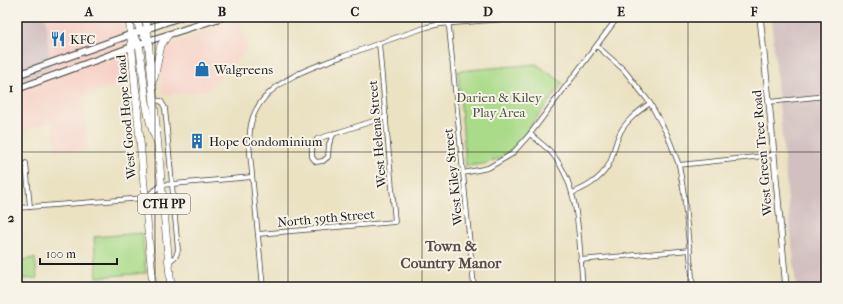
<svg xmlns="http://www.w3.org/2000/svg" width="843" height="304" font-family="'IM FELL French Canon',serif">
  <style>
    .built { fill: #f7d1c7 }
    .industrial { fill: #d2bfc0 }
    .green { fill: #aadb89; stroke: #637c52 }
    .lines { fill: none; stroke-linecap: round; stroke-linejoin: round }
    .minor-casing { stroke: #3b3a35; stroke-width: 5.5 }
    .tertiary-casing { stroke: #3b3a35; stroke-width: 7 }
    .secondary-casing { stroke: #3b3a35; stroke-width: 8 }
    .primary-casing { stroke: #3b3a35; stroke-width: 8 }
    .minor { stroke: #fff; stroke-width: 4 }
    .tertiary { stroke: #fff; stroke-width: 5.5 }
    .secondary { stroke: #fff; stroke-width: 6 }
    .primary { stroke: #fff; stroke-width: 7 }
    .grid { fill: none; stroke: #1c1c1c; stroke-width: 1; stroke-opacity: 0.55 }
    .labels { text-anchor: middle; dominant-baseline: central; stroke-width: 4; stroke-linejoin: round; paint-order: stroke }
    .shield { fill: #f7f3e8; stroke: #5e5c59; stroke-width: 1 }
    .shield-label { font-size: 12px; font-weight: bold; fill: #1c1c1c }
    .poi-label { font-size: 13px; fill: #1c1c1c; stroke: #f7f3e8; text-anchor: start }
    .park-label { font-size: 13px; fill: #47553d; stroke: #f7f3e8 }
    .street-label { font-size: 13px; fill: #1c1c1c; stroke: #f7f3e8 }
    .quarter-label { font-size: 15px; font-weight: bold; fill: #5c4b43; stroke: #f7f3e8 }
    .neatline { fill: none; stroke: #1c1c1c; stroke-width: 1.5 }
    .grid-label { font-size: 13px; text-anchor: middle; font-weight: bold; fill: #1c1c1c }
  </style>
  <rect width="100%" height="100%" fill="#f7f3e8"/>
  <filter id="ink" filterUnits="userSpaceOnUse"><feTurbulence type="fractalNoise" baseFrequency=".025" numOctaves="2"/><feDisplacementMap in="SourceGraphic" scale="8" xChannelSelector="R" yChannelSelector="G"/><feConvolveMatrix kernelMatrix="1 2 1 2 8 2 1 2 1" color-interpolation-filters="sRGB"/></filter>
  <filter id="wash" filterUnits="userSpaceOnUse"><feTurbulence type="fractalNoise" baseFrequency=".012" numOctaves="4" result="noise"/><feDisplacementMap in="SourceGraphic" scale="16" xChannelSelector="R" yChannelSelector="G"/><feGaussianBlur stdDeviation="0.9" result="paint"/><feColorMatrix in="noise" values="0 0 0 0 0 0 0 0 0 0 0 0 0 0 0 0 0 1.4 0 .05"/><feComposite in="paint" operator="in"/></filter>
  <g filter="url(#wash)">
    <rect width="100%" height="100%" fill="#ebe2c2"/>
    <!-- built -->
    <g class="built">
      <polygon points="46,17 137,17 142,76 82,97 88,149 56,152 53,121 17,133 17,82 50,69"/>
      <polygon points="239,20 248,48 226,72 206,91 163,95 161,72 166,46"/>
    </g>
    <!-- industrial -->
    <g class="industrial">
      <polygon points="17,17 46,17 50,69 17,82"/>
      <polygon points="771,17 826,17 826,287 796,287"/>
    </g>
    <!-- green -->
    <g class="green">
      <polygon points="536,64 563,83 515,146 500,158 484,164 466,166 458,71"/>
      <polygon points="142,233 146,273 97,277 94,237"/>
      <polygon points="35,258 37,278 22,279 21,260"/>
    </g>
  </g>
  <g filter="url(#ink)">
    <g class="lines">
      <!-- minor casing -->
      <g class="minor-casing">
        <g id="minor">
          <polyline points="240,17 243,17"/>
          <polyline points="448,17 474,287"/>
          <polyline points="597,46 624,70 650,103 667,134 679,165 684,194 693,287"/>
          <polyline points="153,100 161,101 165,108 178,250 176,256 169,262"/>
          <polyline points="769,102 826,96"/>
          <polyline points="334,133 329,144 328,157 323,161 316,162 312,157 312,148 317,139 386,117"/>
          <path d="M530,134c6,5 13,11 19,16 33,36 29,91 34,137"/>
          <polyline points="26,163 30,207"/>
          <polyline points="679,165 773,155"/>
          <polyline points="463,173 488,168 512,154 530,134 618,17"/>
          <path d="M572,193c16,-6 32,-16 39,-33 3,-10 5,-20 10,-29 7,-12 18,-20 29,-28"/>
          <polyline points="17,208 144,198 162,185 252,177"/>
          <polyline points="258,234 395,222 379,43"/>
          <polyline points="580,260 690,250"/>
          <path d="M263,287l-14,-144c1,-12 1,-22 7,-33 17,-33 66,-46 99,-58 24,-9 48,-17 72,-25l14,-3 91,-7"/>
        </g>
      </g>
      <!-- tertiary casing -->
      <g class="tertiary-casing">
        <polyline id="tertiary" points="760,17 769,102 786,287"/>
      </g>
      <!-- secondary casing -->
      <g class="secondary-casing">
        <g id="secondary">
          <polyline points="17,75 180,17"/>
          <polyline points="17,89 148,41 223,17"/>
        </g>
      </g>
      <!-- primary casing -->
      <g class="primary-casing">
        <g id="primary">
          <polyline points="129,17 153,287"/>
          <polyline points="137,17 139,27 148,41"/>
          <polyline points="146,17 171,287"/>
          <path d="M131,34l5,5 3,6c6,32 4,64 17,94"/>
          <polyline points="154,78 161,45 168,35"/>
        </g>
      </g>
      <!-- minor -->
      <use href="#minor" class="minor"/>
      <!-- tertiary -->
      <use href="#tertiary" class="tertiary"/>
      <!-- secondary -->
      <use href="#secondary" class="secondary"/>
      <!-- primary -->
      <use href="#primary" class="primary"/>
    </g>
  </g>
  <!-- grid -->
  <path class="grid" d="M155,17v270M288,17v270M422,17v270M555,17v270M688,17v270M17,152h809"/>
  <!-- icons -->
  <defs>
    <g id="restaurant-bare" transform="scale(1.2)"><path d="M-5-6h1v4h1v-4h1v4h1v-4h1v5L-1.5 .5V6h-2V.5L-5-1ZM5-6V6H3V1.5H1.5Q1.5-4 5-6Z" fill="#1f6fb2" stroke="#f7f3e8" stroke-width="2.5" paint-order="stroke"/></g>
    <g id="shop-bare" transform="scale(1.2)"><path d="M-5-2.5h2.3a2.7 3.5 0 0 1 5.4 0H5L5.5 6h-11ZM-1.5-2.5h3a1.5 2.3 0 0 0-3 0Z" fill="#1f6fb2" stroke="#f7f3e8" stroke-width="2.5" paint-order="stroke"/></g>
    <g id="building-bare" transform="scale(1.2)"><path d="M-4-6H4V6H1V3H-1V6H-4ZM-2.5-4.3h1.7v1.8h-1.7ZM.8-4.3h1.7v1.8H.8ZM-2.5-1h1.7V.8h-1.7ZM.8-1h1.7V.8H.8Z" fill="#1f6fb2" stroke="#f7f3e8" stroke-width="2.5" paint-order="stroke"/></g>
  </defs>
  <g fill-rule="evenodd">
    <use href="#restaurant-bare" x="58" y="39"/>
    <use href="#shop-bare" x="202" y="69"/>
    <use href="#building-bare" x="197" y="141"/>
  </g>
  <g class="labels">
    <!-- shield labels -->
    <rect class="shield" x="138" y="194" width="52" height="20" rx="3"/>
    <g class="shield-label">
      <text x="164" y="204">CTH PP</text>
    </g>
    <!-- poi labels -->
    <g class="poi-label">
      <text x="70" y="39">KFC</text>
      <text x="214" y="69">Walgreens</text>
      <text x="209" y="141">Hope Condominium</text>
    </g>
    <!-- park labels -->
    <g class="park-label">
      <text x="499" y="97">Darien &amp; Kiley<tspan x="499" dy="15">Play Area</tspan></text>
    </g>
    <!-- street labels -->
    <g class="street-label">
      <text transform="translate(126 117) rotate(-95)">West Good Hope Road</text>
      <text transform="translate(377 134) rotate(-95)">West Helena Street</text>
      <text transform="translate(762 153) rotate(-95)">West Green Tree Road</text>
      <text transform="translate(453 177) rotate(-96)">West Kiley Street</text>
      <text transform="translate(326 218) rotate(-5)">North 39th Street</text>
    </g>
    <!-- quarter labels -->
    <g class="quarter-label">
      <text x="451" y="246">Town &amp;<tspan x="451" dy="17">Country Manor</tspan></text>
    </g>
  </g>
  <!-- margin -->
  <rect width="843" height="304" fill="none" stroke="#f7f3e8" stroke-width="44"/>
  <!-- scale -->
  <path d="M40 258v6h77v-6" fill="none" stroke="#1c1c1c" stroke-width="2"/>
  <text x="46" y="258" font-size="12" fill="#1c1c1c" stroke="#f7f3e8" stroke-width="3" paint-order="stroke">100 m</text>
  <rect x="22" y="22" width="799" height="260" class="neatline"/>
  <g class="grid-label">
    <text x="89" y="16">A</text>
    <text x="222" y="16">B</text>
    <text x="355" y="16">C</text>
    <text x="488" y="16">D</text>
    <text x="621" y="16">E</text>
    <text x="754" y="16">F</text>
    <text x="11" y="92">1</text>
    <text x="11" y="222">2</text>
  </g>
</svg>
